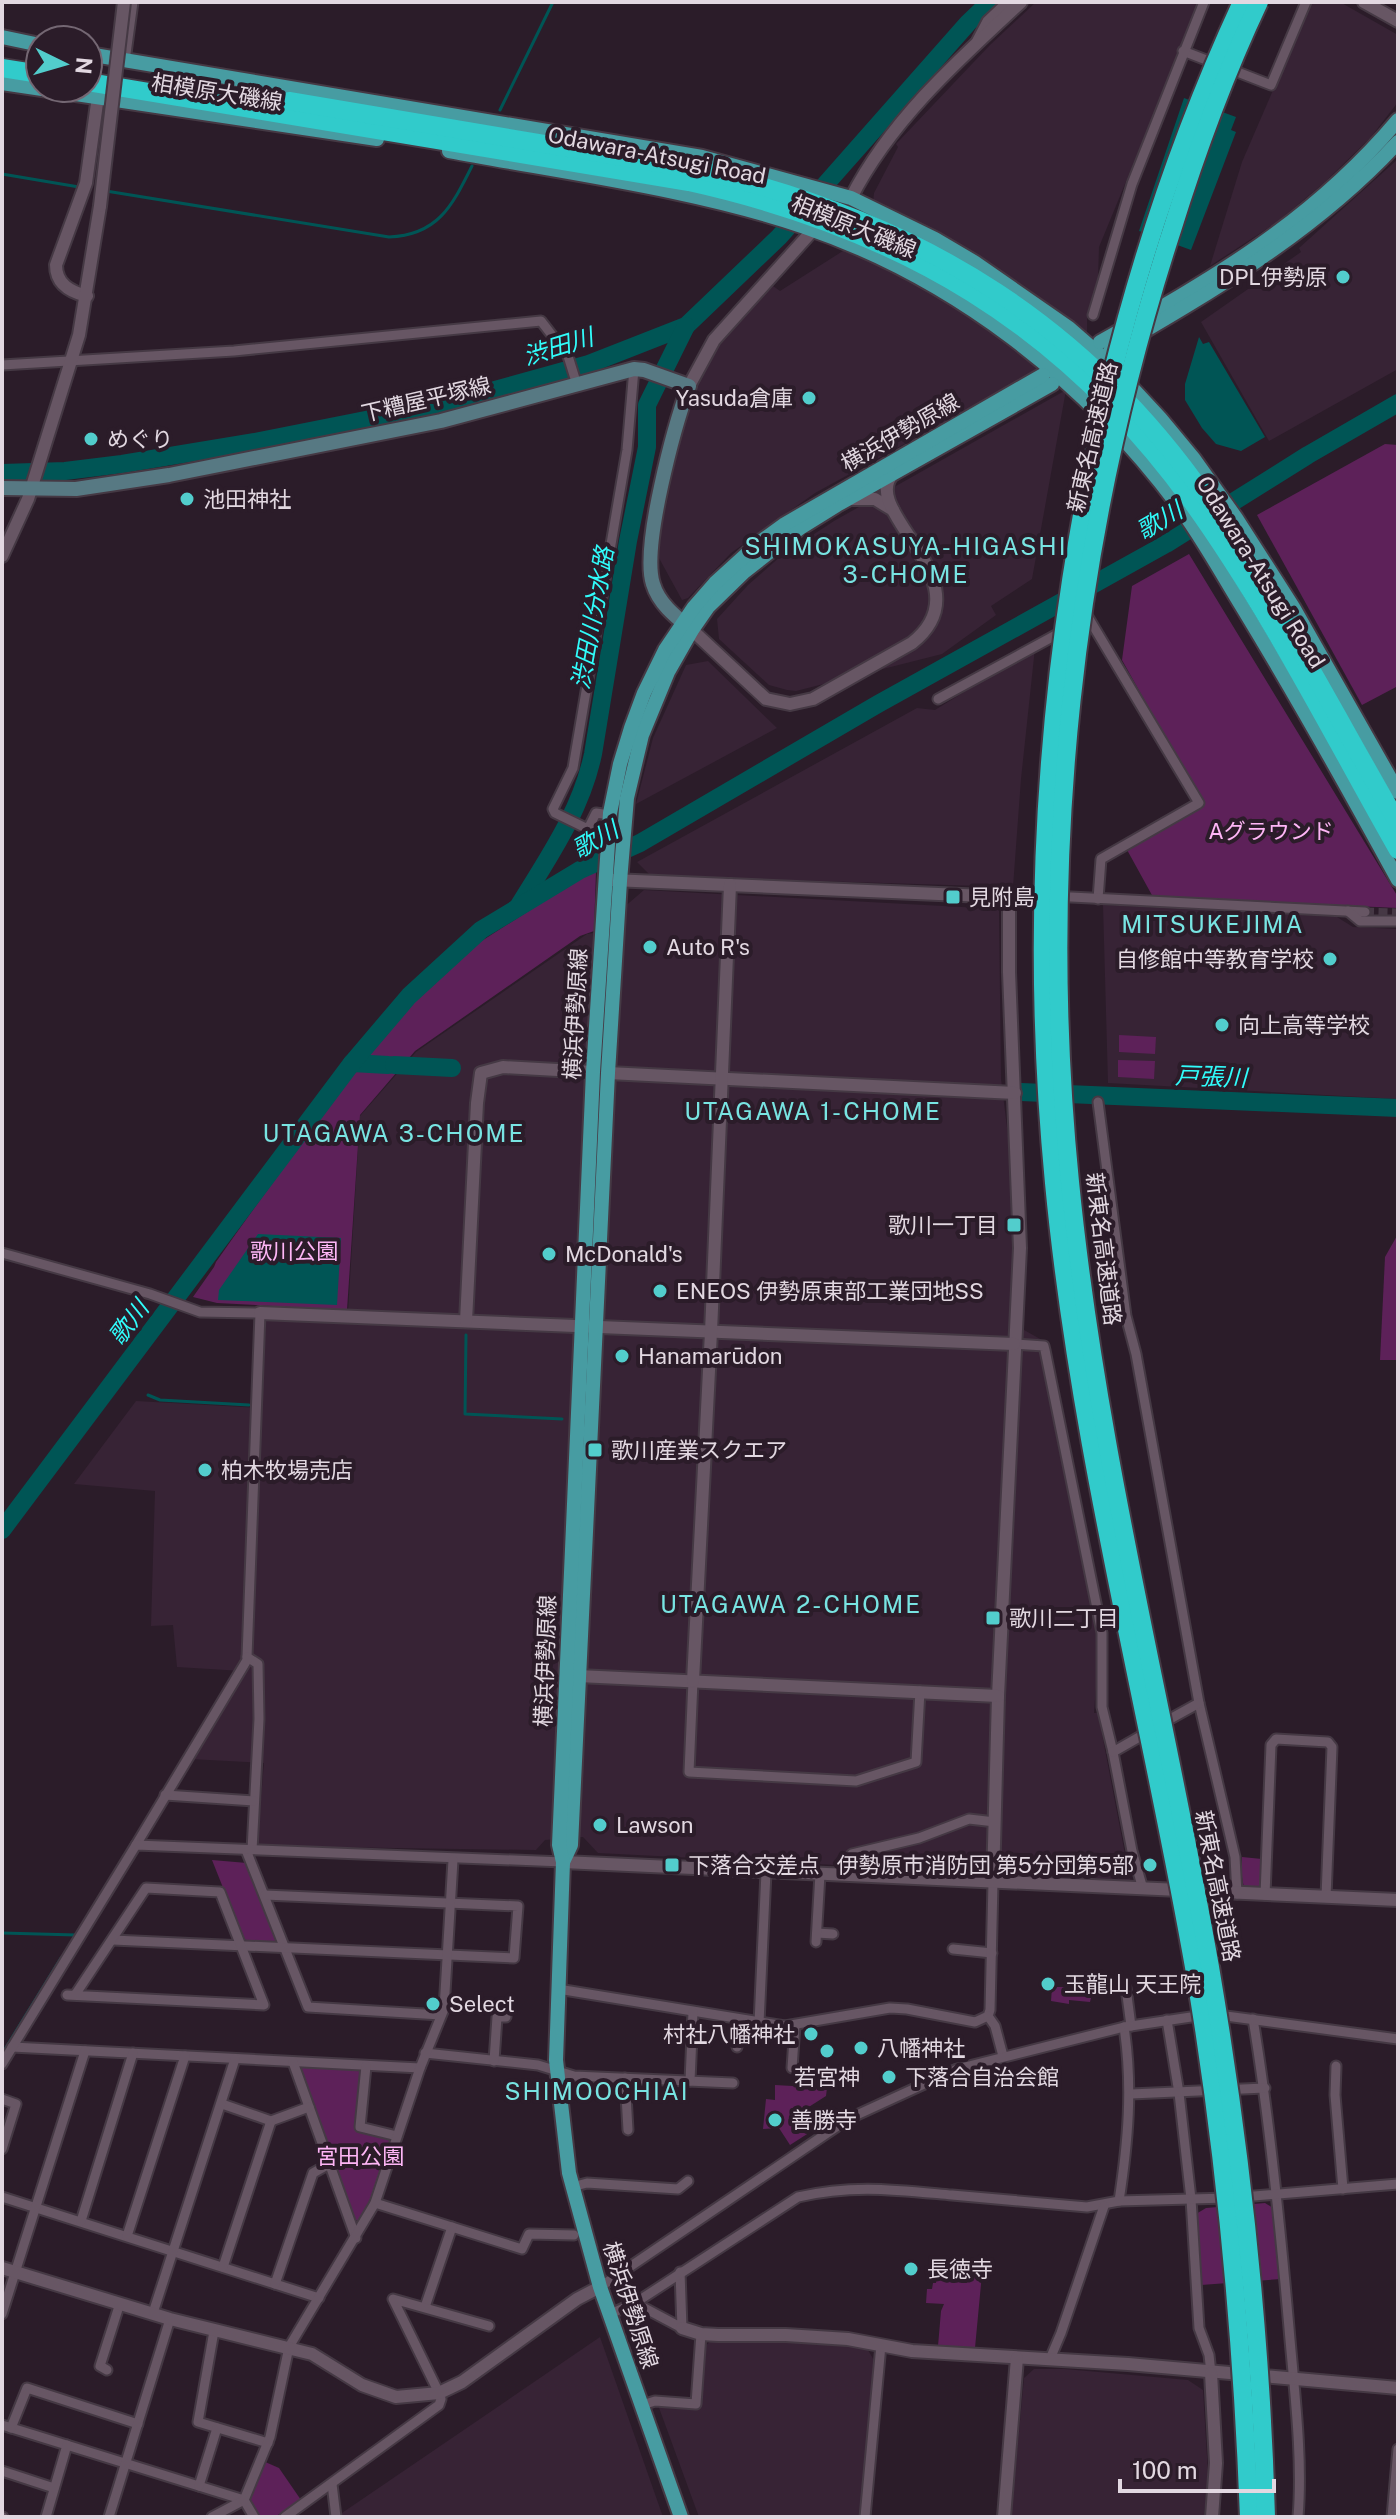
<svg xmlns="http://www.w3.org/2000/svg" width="1400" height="2519" font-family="'Public Sans','Noto Sans JP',sans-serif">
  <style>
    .built { fill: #372335 }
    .green { fill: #5d2159 }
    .water { fill: #055 }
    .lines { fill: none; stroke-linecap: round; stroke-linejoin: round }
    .stream { stroke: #055; stroke-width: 3 }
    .river { stroke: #055; stroke-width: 18 }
    .minor-tunnel { stroke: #463845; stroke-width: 9; stroke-dasharray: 9 4.5; stroke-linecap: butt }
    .minor-casing { stroke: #453944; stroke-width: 13 }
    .tertiary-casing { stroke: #453944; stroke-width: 16 }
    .secondary-casing { stroke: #453944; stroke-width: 18 }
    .primary-casing { stroke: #453944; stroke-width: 18 }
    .motorway-casing { stroke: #453944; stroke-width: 22 }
    .minor { stroke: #675664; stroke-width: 9 }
    .tertiary { stroke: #675664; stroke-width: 12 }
    .secondary { stroke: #577983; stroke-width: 14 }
    .primary { stroke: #479ca2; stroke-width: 14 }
    .motorway { stroke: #31cbcb; stroke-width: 18 }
    .tertiary-bridge-casing { stroke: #453944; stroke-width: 16; stroke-linecap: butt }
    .motorway-bridge-casing { stroke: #453944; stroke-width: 22; stroke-linecap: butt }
    .tertiary-bridge { stroke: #675664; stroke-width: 12 }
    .motorway-bridge { stroke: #31cbcb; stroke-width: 18 }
    .poi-dot { fill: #52cdcc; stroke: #2b1c29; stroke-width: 3 }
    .labels { text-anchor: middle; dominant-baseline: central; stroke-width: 8; stroke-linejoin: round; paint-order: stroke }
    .street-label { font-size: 22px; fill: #e2d8e1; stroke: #2b1c29 }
    .poi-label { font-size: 22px; fill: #e2d8e1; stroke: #2b1c29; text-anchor: start }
    .park-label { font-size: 22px; fill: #feb6f6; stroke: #2b1c29 }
    .water-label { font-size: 24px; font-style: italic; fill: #30fcfb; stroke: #2b1c29 }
    .neighbourhood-label { font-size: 24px; letter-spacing: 2px; fill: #78e4e2; stroke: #2b1c29 }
  </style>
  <rect width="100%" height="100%" fill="#2b1c29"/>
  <!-- built -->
  <g class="built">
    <polygon points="1036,2 1200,2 1099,247 1098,279 1093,304 1087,313 1087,336 1015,280 957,245 873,203 874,193 898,147 896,144 990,45"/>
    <polygon points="1311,2 1340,2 1398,35 1398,102 1371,137 1325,182 1276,223 1210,266 1242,162"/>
    <polygon points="1398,159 1398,369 1269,441 1201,322 1301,252 1299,248"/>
    <polygon points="846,249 903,274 954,305 1043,368 815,493 731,553 688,598 682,600 659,558 661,531 687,406 704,367 720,343 773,286 780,291"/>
    <polygon points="1066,390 1032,579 991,606 996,615 942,654 796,691 787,690 769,685 719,639 717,619 748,585 782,555 834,521"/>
    <polygon points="1035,648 1021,779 1013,887 651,876 637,862 917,708 935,710"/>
    <polygon points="708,661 777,728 636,804 653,738 686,665"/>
    <polygon points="644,890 999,909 1001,1079 1016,1199 1010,1322 1042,1340 1093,1618 1101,1620 1094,1713 1098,1713 1130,1880 598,1853 583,1837 545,1840 536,1850 257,1846 264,1763 190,1759 242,1671 177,1667 173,1625 151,1626 155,1491 74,1484 136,1401 262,1408 266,1317 348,1312 360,1116 416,1052 587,934 594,933"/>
    <polygon points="1103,905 1337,917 1353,927 1398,929 1398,1099 1108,1083"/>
    <polygon points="600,2337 663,2517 339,2517 339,2515"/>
    <polygon points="779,2339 865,2345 875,2362 861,2517 699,2517 658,2405 700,2408 705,2346 711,2341"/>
    <polygon points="1034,2369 1065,2369 1188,2380 1203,2390 1208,2473 1204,2517 1011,2517 1024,2378"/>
  </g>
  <!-- green -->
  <g class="green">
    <polygon points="1385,444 1398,445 1398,686 1362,705 1257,515"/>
    <polygon points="1189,554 1398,897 1398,908 1153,897 1126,848 1203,805 1122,660 1132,586"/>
    <path d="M594,869l2,3 -2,59 -14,5 -165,115 -55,64 -13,195 -130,-7 -24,-6 21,-30 2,-5c35,-50 71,-99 107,-149 41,-57 83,-118 140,-160z"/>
    <polygon points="1119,1035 1156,1037 1155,1054 1119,1052"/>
    <polygon points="1118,1060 1155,1061 1154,1079 1118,1077"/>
    <polygon points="1398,1234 1398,1360 1380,1360 1385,1257"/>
    <polygon points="1242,1857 1262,1859 1262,1887 1259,1890 1244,1888 1242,1877"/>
    <polygon points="212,1860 247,1863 281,1944 245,1943"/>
    <polygon points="1086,1977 1097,1978 1095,1998 1091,1998 1090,2002 1069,2000 1069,2004 1051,2001 1052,1987 1066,1987 1067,1978 1086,1979"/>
    <polygon points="304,2065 361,2068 364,2072 358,2128 393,2138 372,2200 362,2221 355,2220 299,2070"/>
    <polygon points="775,2085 827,2088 826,2096 804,2110 815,2129 790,2145 779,2128 763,2129 766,2099 775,2100"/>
    <polygon points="1265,2203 1275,2209 1281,2279 1201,2285 1196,2214 1206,2208"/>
    <polygon points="943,2260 983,2263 975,2348 938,2346 941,2311 944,2304 926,2303 927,2289 932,2289 933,2283 936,2283 938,2263 942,2263"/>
    <polygon points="263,2461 279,2468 301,2500 275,2517 258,2517 247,2498"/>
  </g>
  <!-- water -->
  <g class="water">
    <polygon points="1184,98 1236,117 1231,130 1236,132 1191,250 1139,231"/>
    <polygon points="1199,337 1203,344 1209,342 1265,437 1241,451 1216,444 1202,428 1185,400 1185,384"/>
    <polygon points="258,1234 341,1238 337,1305 218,1300 219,1290"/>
  </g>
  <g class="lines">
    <!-- stream -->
    <g class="stream">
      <polyline points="500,110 553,2"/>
      <polyline points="2,174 79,187"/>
      <path d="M106,191l283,46c49,-2 63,-31 83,-71"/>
      <polyline points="466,1335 465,1414 562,1419"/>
      <polyline points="148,1395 160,1400 249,1405"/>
      <polyline points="2,1933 76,1935"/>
      <polyline points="2,2054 61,1958"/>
    </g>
    <!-- river -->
    <g class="river">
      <polyline points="2,473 65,471 122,464 255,442 441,405 589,364 686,326 779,237 968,23 990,2"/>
      <path d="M518,907c30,-49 63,-96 75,-153l35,-213 19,-94v-42l39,-79"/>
      <polyline points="352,1063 388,1065"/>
      <polyline points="394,1065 452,1068"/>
      <polyline points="1021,1092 1398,1108"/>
      <polyline points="2,1530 352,1063 409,996 481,930 580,870 640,843 878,704 1166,544 1308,455 1398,403"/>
    </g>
    <!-- minor-tunnel -->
    <polyline class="minor-tunnel" points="1365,912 1398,913"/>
    <!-- minor casing -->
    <g class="minor-casing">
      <g id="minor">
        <polyline points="977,40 987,21 1007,2"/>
        <polyline points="1183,51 1271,85 1306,2"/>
        <polyline points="125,61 133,2"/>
        <polyline points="1093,315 1132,184 1204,2"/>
        <polyline points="2,365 234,351 541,321 568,356 577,385"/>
        <polyline points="1085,619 1088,617 1199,803 1101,859 1098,899"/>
        <polyline points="938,699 1065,630"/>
        <polyline points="610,815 596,813 588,829 555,813 553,809 573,768 627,450 634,369"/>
        <polyline points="1009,897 1032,895 1365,912"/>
        <polyline points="1348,911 1360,921 1398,921"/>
        <polyline points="1098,1102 1126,1316 1136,1354 1199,1703 1235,1857 1237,1894"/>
        <polyline points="2,1253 150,1294 200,1312 260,1313 247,1657 258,1664 259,1719 252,1850"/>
        <polyline points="1014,1344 1044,1346 1045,1350 1102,1633 1102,1707 1113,1752 1132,1851 1143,1889"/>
        <polyline points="693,1681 689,1772 856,1781 916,1762 920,1691"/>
        <polyline points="1161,1724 1199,1703"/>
        <polyline points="1113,1752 1148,1732"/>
        <polyline points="165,1795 254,1801"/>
        <polyline points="136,1845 247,1660 247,1657"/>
        <polyline points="246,1850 308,2007 441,2015"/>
        <polyline points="848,1875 849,1858 852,1854 919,1838 969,1819 995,1822"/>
        <polyline points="1265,1895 1271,1745 1276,1739 1328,1742 1332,1747 1326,1897"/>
        <polyline points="817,1933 833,1934"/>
        <polyline points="113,1940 514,1958 518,1906 265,1895"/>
        <polyline points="816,1942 820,1874"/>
        <polyline points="953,1949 992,1953"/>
        <polyline points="1126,1988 1131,2026"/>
        <polyline points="558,1989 785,2026 890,2008 907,2009 975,2022 988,2016 990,2010 993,1882"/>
        <polyline points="67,1995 264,2005 220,1892 146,1888 75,1995"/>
        <polyline points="988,2016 995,2026 1003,2056"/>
        <path d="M1253,2019c17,103 27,205 36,309 5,60 14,130 9,189"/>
        <polyline points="1167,2020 1179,2093 1191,2199 1199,2328 1209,2355 1211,2373"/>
        <polyline points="759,2023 766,1872"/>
        <polyline points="12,2047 420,2068"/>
        <polyline points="737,2047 739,2020"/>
        <polyline points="425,2053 538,2065 574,2076 733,2083"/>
        <polyline points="494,2061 497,2017 506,2017"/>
        <polyline points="293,2062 356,2238"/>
        <polyline points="2,2064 136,1845 563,1862"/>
        <polyline points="366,2066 360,2127 397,2136"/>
        <polyline points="1336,2066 1335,2095 1343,2189"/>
        <polyline points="792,2068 795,2025"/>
        <polyline points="625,2078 628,2130"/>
        <polyline points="690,2081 693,2012"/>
        <polyline points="1131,2094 1265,2088"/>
        <polyline points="2,2099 16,2104 2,2149"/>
        <polyline points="222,2104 271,2121 309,2107"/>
        <polyline points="572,2187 587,2183 678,2189 688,2181"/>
        <polyline points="2,2197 319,2298"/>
        <polyline points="1242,2197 1398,2184"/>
        <path d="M1119,2201c9,-59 14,-114 5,-174"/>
        <polyline points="375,2203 522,2249 529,2234 574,2235"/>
        <polyline points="81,2221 133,2053"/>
        <polyline points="127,2236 185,2056"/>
        <polyline points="223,2267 271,2121"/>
        <polyline points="275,2284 313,2173 329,2164"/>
        <polyline points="600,2287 848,2119 957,2069 1124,2027 1211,2014 1398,2039"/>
        <polyline points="635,2303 682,2328 680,2272"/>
        <polyline points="425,2307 452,2227"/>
        <polyline points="153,2313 235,2059"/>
        <polyline points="2,2314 85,2051"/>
        <path d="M610,2314l25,-11 163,-106c55,-13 99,-7 154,-2 45,4 90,8 135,12l32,-6 108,-3"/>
        <polyline points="214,2331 198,2422 268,2443"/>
        <polyline points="1050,2359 1061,2333 1104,2206"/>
        <polyline points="107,2370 100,2366 120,2303"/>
        <polyline points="642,2405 655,2401 696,2404 701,2334"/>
        <polyline points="2,2425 244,2500"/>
        <polyline points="11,2428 27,2388 138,2424"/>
        <polyline points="2,2471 54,2488"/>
        <polyline points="332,2484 336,2517"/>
        <polyline points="199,2486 217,2428"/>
        <polyline points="2,2517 3,2517"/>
        <polyline points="46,2517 67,2445"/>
        <polyline points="109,2517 170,2319"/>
        <polyline points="212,2517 244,2500"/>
        <polyline points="254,2517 244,2500 270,2437 289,2347 375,2203 420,2068 444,2009 453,1860"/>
        <polyline points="285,2517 439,2405 441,2399 439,2393 393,2299 489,2326"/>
        <polyline points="865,2517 881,2345"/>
        <polyline points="1392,2517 1398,2449"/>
      </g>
    </g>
    <!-- tertiary casing -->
    <g class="tertiary-casing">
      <g id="tertiary">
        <polyline points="1364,2 1398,21"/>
        <path d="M851,198c39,-77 107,-138 170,-196"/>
        <path d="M87,296c-17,-4 -31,-12 -31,-31l30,-82 12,-87"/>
        <polyline points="689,386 714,340 813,230"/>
        <polyline points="852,499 875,499 893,510"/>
        <polyline points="2,556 28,499 79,335 100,206"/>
        <path d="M692,630l74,69 24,5 23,-5 99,-56c77,-61 -57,-133 -18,-170"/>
        <polyline points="612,880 1009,897 1009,972 1020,1248 998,1696 993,1882"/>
        <polyline points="608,1073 1015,1093"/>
        <polyline points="260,1313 1014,1344"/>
        <polyline points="466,1321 477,1103 481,1073 503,1067 593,1072"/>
        <polyline points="578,1676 998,1696"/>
        <polyline points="693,1681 711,1332 730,885"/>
        <polyline points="563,1862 1398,1900"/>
        <polyline points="2,2268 170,2319 312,2354 362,2385 396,2397 439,2393 462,2382 577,2299 600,2287"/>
        <polyline points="682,2328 701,2334 718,2335 786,2335 848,2339 912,2351 1128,2364 1398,2388"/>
        <polyline points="1211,2373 1216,2463 1212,2517"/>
        <polyline points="1004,2517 1017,2358"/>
      </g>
    </g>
    <!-- secondary casing -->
    <g class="secondary-casing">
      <path id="secondary" d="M2,488l74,1 93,-14 272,-54 193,-52 10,1 45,16c-14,38 -48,161 -36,198 6,20 23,33 39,46"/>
    </g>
    <!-- primary casing -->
    <g class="primary-casing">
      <g id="primary">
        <polyline points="2,37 40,45"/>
        <polyline points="88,54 702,157 851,198 935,239 974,262 1069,328 1109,363 1160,418 1194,459 1236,518 1293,607 1398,792"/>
        <polyline points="2,83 377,139"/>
        <path d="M449,151c117,22 244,38 356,76 149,51 279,152 373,278 24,32 44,69 65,103 54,89 105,180 155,272"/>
        <path d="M1100,342c114,-64 212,-120 298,-222"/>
        <path d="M1110,351c103,-60 206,-120 288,-209"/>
        <polyline points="563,1862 571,1845 608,1073 620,881 627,798 642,735 668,672 692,630 708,607 744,572 800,528 837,505 1052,384"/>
        <polyline points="681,2517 600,2287 569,2173 556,2060 563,1862 559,1845 593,1072 610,813 620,764 631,728 644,693 665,650 694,607 715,583 760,542 785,524 1043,375"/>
      </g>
    </g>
    <!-- motorway casing -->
    <g class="motorway-casing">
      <g id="motorway">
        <polyline points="2,68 40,74"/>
        <path d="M88,82l601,100c212,47 374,142 503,320 77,107 140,232 206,348"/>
        <path d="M289,101l405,68c227,51 403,158 531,357 62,96 116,198 173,297"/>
      </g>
    </g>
    <!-- minor -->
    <use href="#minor" class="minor"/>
    <!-- tertiary -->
    <use href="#tertiary" class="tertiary"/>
    <!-- secondary -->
    <use href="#secondary" class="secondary"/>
    <!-- primary -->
    <use href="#primary" class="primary"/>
    <!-- motorway -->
    <use href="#motorway" class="motorway"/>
    <!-- tertiary-bridge casing -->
    <g class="tertiary-bridge-casing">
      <polyline id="tertiary-bridge" points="100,206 124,2"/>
    </g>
    <!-- motorway-bridge casing -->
    <g class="motorway-bridge-casing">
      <g id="motorway-bridge">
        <path d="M1242,2c-167,361 -226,786 -188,1181 25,264 94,523 140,784 31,182 48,365 55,550"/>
        <path d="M1259,2c-35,74 -63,151 -87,228 -100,307 -134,631 -102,952 26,265 94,524 140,785 31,182 51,366 56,550"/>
      </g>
    </g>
    <!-- tertiary-bridge -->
    <use href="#tertiary-bridge" class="tertiary-bridge"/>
    <!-- motorway-bridge -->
    <use href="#motorway-bridge" class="motorway-bridge"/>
  </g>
  <!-- markers -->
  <g class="poi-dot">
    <circle cx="1343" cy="277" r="8"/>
    <circle cx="809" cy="398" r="8"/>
    <circle cx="91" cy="439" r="8"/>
    <circle cx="187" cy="499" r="8"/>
    <rect x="945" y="889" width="16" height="16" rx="4"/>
    <circle cx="650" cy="947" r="8"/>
    <circle cx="1330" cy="959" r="8"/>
    <circle cx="1222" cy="1025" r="8"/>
    <rect x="1006" y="1217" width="16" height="16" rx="4"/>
    <circle cx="549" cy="1254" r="8"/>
    <circle cx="660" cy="1291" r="8"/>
    <circle cx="622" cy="1356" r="8"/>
    <rect x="587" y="1442" width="16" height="16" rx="4"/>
    <circle cx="205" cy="1470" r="8"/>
    <rect x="985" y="1610" width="16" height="16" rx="4"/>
    <circle cx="600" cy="1825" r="8"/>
    <rect x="664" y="1857" width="16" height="16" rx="4"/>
    <circle cx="1150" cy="1865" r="8"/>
    <circle cx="1048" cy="1984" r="8"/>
    <circle cx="433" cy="2004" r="8"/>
    <circle cx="811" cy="2034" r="8"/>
    <circle cx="861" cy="2048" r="8"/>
    <circle cx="827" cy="2051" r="8"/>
    <circle cx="889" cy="2077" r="8"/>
    <circle cx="775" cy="2120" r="8"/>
    <circle cx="911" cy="2269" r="8"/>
  </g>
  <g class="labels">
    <!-- street labels -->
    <g class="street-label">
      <text transform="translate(217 92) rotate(9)">相模原大磯線</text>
      <text transform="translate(657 155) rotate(11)">Odawara-Atsugi Road</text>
      <text transform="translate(854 226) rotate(22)">相模原大磯線</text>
      <text transform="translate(426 399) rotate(-13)">下糟屋平塚線</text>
      <text transform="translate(900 432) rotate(-30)">横浜伊勢原線</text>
      <text transform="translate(1092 437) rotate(-77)">新東名高速道路</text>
      <text transform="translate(1261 572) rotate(58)">Odawara-Atsugi Road</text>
      <text transform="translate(575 1014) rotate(-87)">横浜伊勢原線</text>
      <text transform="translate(1104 1249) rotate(83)">新東名高速道路</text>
      <text transform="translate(545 1661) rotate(-88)">横浜伊勢原線</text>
      <text transform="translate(1218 1886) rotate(79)">新東名高速道路</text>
      <text transform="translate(631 2305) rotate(72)">横浜伊勢原線</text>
    </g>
    <!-- poi labels -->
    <g class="poi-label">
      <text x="1327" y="277" text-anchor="end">DPL伊勢原</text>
      <text x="793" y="398" text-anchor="end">Yasuda倉庫</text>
      <text x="107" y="439">めぐり</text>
      <text x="203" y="499">池田神社</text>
      <text x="969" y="897">見附島</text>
      <text x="666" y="947">Auto R's</text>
      <text x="1314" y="959" text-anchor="end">自修館中等教育学校</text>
      <text x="1238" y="1025">向上高等学校</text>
      <text x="998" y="1225" text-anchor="end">歌川一丁目</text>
      <text x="565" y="1254">McDonald's</text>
      <text x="676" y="1291">ENEOS 伊勢原東部工業団地SS</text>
      <text x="638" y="1356">Hanamarūdon</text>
      <text x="611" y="1450">歌川産業スクエア</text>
      <text x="221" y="1470">柏木牧場売店</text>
      <text x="1009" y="1618">歌川二丁目</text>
      <text x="616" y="1825">Lawson</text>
      <text x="688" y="1865">下落合交差点</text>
      <text x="1134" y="1865" text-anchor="end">伊勢原市消防団 第5分団第5部</text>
      <text x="1064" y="1984">玉龍山 天王院</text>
      <text x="449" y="2004">Select</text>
      <text x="795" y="2034" text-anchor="end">村社八幡神社</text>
      <text x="877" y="2048">八幡神社</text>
      <text x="827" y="2077" text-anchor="middle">若宮神</text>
      <text x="905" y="2077">下落合自治会館</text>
      <text x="791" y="2120">善勝寺</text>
      <text x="927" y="2269">長徳寺</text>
    </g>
    <!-- park labels -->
    <g class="park-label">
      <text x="1271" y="831">Aグラウンド</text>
      <text x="294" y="1251">歌川公園</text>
      <text x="360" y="2156">宮田公園</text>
    </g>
    <!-- water labels -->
    <g class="water-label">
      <text transform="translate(558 346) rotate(-17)">渋田川</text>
      <text transform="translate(1159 520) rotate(-31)">歌川</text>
      <text transform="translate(592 618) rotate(-80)">渋田川分水路</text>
      <text transform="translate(595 839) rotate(-29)">歌川</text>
      <text transform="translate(1211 1076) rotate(2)">戸張川</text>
      <text transform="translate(128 1322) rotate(-53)">歌川</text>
    </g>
    <!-- neighbourhood labels -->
    <g class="neighbourhood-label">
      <text x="906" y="546">SHIMOKASUYA-HIGASHI<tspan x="906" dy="28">3-CHOME</tspan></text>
      <text x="1213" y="924">MITSUKEJIMA</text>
      <text x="813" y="1111">UTAGAWA 1-CHOME</text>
      <text x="394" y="1133">UTAGAWA 3-CHOME</text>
      <text x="791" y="1604">UTAGAWA 2-CHOME</text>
      <text x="597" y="2091">SHIMOOCHIAI</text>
    </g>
  </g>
  <!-- border -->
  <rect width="1400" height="2519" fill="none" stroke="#e2d8e1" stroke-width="8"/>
  <!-- north arrow -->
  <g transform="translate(64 64) rotate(95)"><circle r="38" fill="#2b1c29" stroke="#746773" stroke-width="2"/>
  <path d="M0-6L14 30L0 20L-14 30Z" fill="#52cdcc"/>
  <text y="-12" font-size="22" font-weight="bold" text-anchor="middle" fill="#e2d8e1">N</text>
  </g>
  <!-- scale -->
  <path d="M1120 2479v12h154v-12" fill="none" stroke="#e2d8e1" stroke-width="4"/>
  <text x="1132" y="2479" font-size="24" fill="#e2d8e1" stroke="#2b1c29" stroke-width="6" paint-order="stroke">100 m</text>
</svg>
